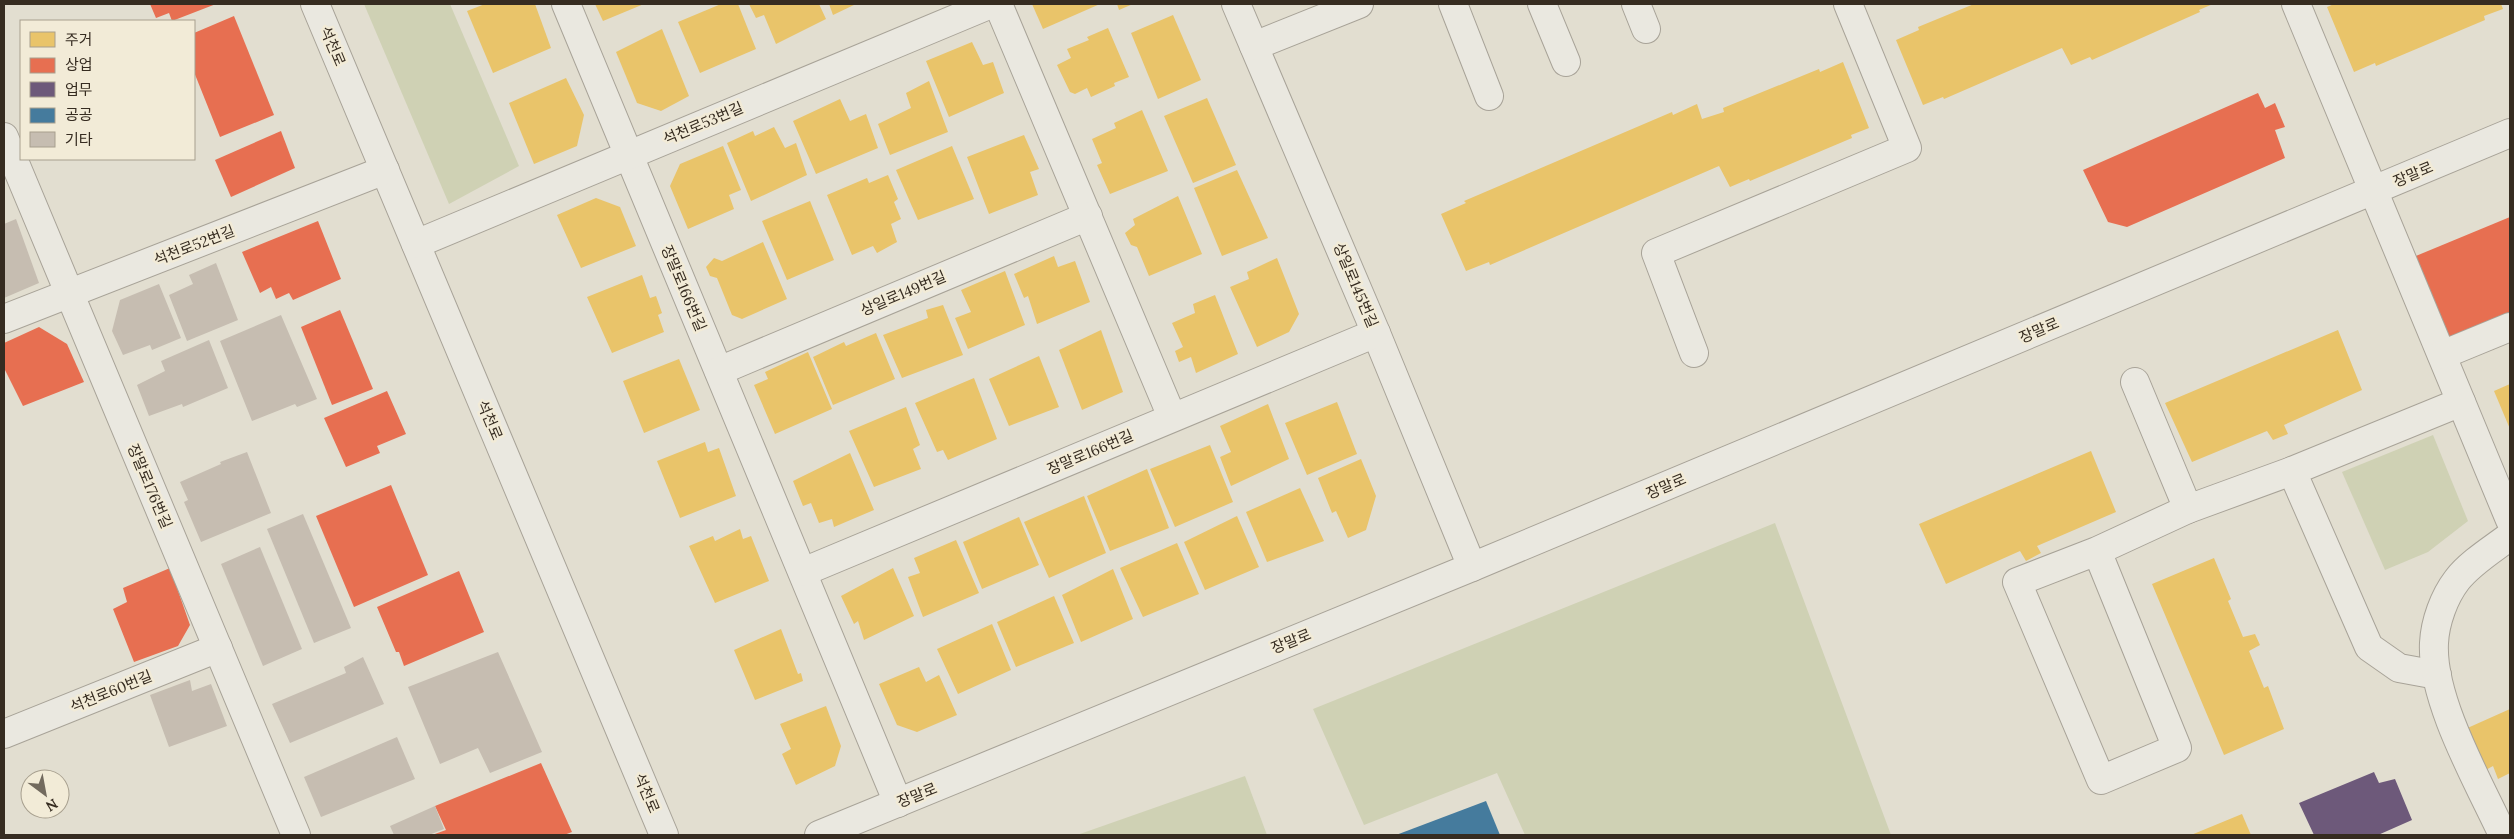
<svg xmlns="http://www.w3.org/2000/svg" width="2514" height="839" font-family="Lora,'Noto Sans KR',serif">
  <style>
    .green { fill: #cfd1b4 }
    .homes { fill: #e9c46a }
    .shops { fill: #e76f51 }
    .offices { fill: #6d597a }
    .public { fill: #457b9d }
    .building { fill: #c6bdb1 }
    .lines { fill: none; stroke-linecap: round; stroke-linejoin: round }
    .minor-casing { stroke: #a8a398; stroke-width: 30 }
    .minor { stroke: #eae8e0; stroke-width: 28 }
    .labels { text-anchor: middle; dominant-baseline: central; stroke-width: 5; stroke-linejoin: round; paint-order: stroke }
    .street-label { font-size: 15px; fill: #362c21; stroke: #f2ebd7 }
  </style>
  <rect width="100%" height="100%" fill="#e2ded0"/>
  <!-- green -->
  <g class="green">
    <polygon points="364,4 450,4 519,166 449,204"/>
    <polygon points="2433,435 2468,521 2428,552 2385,570 2342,472"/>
    <polygon points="1775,523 1891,835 1525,835 1497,773 1364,825 1313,709"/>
    <polygon points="1245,776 1267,835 1077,835"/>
  </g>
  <!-- homes -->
  <g class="homes">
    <polygon points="485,4 535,4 551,48 493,73 467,11"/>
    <polygon points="595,4 644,4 603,21"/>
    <polygon points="721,4 738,4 756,49 700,73 678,22"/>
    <polygon points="749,4 819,4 826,19 776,44 764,15 756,18"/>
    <polygon points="829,4 856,4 833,15"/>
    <polygon points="1032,4 1100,4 1043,29"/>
    <polygon points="1117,4 1133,4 1119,10"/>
    <polygon points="1974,4 2213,4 2199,10 2200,12 2092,60 2090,57 2071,65 2062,48 1944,99 1943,97 1923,105 1896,40 1919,30 1918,27"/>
    <polygon points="2334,4 2501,4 2503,9 2484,16 2485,20 2376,66 2375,63 2354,72 2327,7"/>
    <polygon points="1173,15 1201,80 1158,99 1131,33"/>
    <polygon points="1108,28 1129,77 1114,83 1115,86 1091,97 1087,88 1075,94 1070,92 1057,65 1071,58 1067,49 1089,40 1087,37"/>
    <polygon points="662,29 689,96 661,111 637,103 616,52"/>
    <polygon points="972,42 983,65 993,62 1004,93 949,117 926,61"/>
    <polygon points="1843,62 1869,128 1851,135 1852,138 1750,181 1749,179 1730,187 1719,166 1490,265 1489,262 1466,271 1441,214 1466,203 1464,201 1672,112 1673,115 1697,104 1702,119 1724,112 1723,108 1819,69 1820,72"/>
    <polygon points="566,78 584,115 577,146 534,164 509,103"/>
    <polygon points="929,81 948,132 890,155 878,124 911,108 906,93"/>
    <polygon points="1207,98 1236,165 1193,183 1164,116"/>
    <polygon points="840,99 850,121 866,114 878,148 816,174 793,121"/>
    <polygon points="1142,110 1168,171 1110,194 1097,165 1102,163 1092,139 1116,128 1114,123"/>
    <polygon points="774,127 785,148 796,143 807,175 751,201 727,143 753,131 755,136"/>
    <polygon points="1024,135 1039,169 1030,172 1038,195 989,214 967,157"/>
    <polygon points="723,146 741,190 729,195 734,209 688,229 670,186 680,164"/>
    <polygon points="952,146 974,199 918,220 896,170"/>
    <polygon points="1237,170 1268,238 1222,256 1194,188"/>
    <polygon points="888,175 898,199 894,202 901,219 891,224 897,242 877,253 873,246 852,255 827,195 867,178 869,183"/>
    <polygon points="1178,196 1202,254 1149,276 1137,247 1131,245 1125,233 1135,225 1133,219"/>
    <polygon points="596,198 620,207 636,246 581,268 557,215"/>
    <polygon points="810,201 834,260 787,280 762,221"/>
    <polygon points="763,242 787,299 742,319 732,315 717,278 710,276 706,267 714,258 722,261"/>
    <polygon points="1054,256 1058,267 1075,261 1090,302 1037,324 1028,296 1024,298 1014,274"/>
    <polygon points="1277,258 1299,314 1289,332 1257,347 1230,287 1249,279 1247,272"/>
    <polygon points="1005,271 1025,325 968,349 955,318 971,312 961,290"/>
    <polygon points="642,275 650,298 656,296 662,313 658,315 664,332 612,353 587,297"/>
    <polygon points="1215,295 1238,354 1196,373 1191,357 1179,362 1175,351 1183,347 1172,323 1195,313 1193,304"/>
    <polygon points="943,305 963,355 902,378 883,335 928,318 926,310"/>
    <polygon points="1101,330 1123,392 1082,410 1059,350"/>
    <polygon points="2338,330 2362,390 2284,425 2288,434 2273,440 2267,431 2192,462 2165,403"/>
    <polygon points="876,333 895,379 833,405 813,357 844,342 846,346"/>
    <polygon points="808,352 832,409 775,434 754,385 768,379 765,372"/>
    <polygon points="1039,356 1059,407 1009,426 989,379"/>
    <polygon points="679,359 700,410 644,433 623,381"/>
    <polygon points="974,378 997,439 948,460 943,450 937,452 915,403"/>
    <polygon points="2510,384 2510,429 2494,391"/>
    <polygon points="1337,402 1357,454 1307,475 1285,423"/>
    <polygon points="1268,404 1289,459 1231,486 1220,457 1231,452 1220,426"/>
    <polygon points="906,407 920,445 913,449 921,469 874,487 849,431"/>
    <polygon points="705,442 708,452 719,448 736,496 680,518 657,461"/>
    <polygon points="1210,445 1233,502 1175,527 1150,469"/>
    <polygon points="2091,451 2116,512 2037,546 2041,553 2026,561 2020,551 1946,584 1919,524"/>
    <polygon points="850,453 874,510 834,527 832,519 819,523 811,503 803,506 793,481"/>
    <polygon points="1361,459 1376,496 1366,530 1348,538 1336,511 1332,513 1318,478"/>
    <polygon points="1147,469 1169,528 1110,551 1087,496"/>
    <polygon points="1300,488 1324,541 1267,562 1246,512"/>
    <polygon points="1084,496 1106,553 1049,578 1024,522"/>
    <polygon points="1237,516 1259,567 1205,590 1184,542"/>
    <polygon points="1019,517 1039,565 982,589 963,542"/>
    <polygon points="740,529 743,539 751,536 769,581 715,603 689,546 713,536 715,541"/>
    <polygon points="956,540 979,593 923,617 908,577 920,573 914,558"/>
    <polygon points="1177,543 1199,594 1143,617 1120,568"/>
    <polygon points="2214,558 2231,599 2228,601 2243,637 2255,634 2260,645 2249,651 2264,688 2268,686 2284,729 2224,755 2152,584"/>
    <polygon points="893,568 914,616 864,640 858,621 854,624 841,596"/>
    <polygon points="1113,569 1133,619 1081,642 1062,595"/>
    <polygon points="1054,596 1074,643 1016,667 997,622"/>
    <polygon points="992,624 1011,670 958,694 937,649"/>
    <polygon points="781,629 798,674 801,673 803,681 755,700 734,650"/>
    <polygon points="919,667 926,682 939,675 957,715 917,732 897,725 879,684"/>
    <polygon points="826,706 841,746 835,766 796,785 782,754 791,749 780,724"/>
    <polygon points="2510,709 2510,773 2498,779 2493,766 2482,772 2463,730"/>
    <polygon points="2242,814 2251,835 2191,835"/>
  </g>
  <!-- shops -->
  <g class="shops">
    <polygon points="150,4 216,4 172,21 169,13 156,18"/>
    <polygon points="234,16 274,115 220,137 194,72 194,33"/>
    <polygon points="2258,93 2265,108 2275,103 2285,127 2275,130 2285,158 2127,227 2108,222 2083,170"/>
    <polygon points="281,131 295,168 231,197 215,160"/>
    <polygon points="2510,217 2510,315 2448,341 2411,258"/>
    <polygon points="318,221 341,279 293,300 289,293 276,299 271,287 260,293 242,252"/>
    <polygon points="340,310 373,389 332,405 301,327"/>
    <polygon points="39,327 67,344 84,382 23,406 4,368 4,343"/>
    <polygon points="387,391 406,434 377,446 380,453 346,467 324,418"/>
    <polygon points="391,485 428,575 354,607 316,516"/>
    <polygon points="170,568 190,625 178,646 134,662 113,609 127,602 123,588"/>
    <polygon points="459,571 484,632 404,666 399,652 396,652 377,607"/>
    <polygon points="541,763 572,832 564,835 432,835 446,830 435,806"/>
  </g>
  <!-- offices -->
  <polygon class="offices" points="2374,772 2379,783 2395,779 2412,820 2378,835 2314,835 2299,803"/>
  <!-- public -->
  <polygon class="public" points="1486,801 1500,835 1396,835"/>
  <!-- building -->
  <g class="building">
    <polygon points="16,219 39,283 4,298 4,224"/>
    <polygon points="216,263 238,320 187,341 169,295 193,284 189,275"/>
    <polygon points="159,284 181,338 152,350 150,345 123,355 112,331 120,300"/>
    <polygon points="281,315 317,399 297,407 295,404 252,421 220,341"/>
    <polygon points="209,340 228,388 183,407 182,404 149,416 137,385 165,371 161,361"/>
    <polygon points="247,452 271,513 201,542 184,502 188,500 180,482 221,464 220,462"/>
    <polygon points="303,514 351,628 314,643 267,529"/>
    <polygon points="260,547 302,649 263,666 221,564"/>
    <polygon points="498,652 542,752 490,773 478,748 440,764 408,687"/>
    <polygon points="363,657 384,704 290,743 272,704 346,673 344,667"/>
    <polygon points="190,680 192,691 211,684 227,726 169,747 150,695"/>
    <polygon points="397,737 415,779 321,817 304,777"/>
    <polygon points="435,806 444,829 429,835 394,835 390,826"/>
  </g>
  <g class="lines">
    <!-- minor casing -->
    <g class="minor-casing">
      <g id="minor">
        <polyline points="315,4 664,835"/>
        <polyline points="566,4 898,803"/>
        <polyline points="998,4 1172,417"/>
        <polyline points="1236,4 1376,333 1472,567"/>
        <polyline points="1453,4 1489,96"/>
        <polyline points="1542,4 1566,62"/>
        <polyline points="1636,4 1646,29"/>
        <polyline points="2296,4 2510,520"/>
        <polyline points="1254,46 1359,4"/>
        <polyline points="4,137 296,835"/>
        <polyline points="416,244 991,4"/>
        <polyline points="4,319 385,170"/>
        <polyline points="1694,353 1656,253 1907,148 1848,4"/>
        <polyline points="2442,355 2510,327"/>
        <polyline points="719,371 1088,216"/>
        <polyline points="2135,382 2188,509"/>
        <polyline points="2097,551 2017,582 2101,780 2177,748 2097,551 2188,509 2292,471"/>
        <polyline points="803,572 1376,333"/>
        <polyline points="2437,675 2399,668 2369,647 2292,471 2461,402"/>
        <polyline points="4,734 218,648"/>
        <polyline points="819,835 1472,567 2510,133"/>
        <path d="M2503,835c-24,-52 -72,-135 -69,-192 1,-21 10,-46 23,-63 13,-17 36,-31 53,-44"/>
      </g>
    </g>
    <!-- minor -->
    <use href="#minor" class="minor"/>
  </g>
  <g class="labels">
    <!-- street labels -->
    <g class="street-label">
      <text transform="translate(333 46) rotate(67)">석천로</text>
      <text transform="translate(703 123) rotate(-23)">석천로53번길</text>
      <text transform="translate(2413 174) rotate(-23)">장말로</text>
      <text transform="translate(194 245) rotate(-21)">석천로52번길</text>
      <text transform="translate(1356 285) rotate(67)">상일로145번길</text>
      <text transform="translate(684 288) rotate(67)">장말로166번길</text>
      <text transform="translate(903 293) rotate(-23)">상일로149번길</text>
      <text transform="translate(2039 330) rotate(-23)">장말로</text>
      <text transform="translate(490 420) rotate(67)">석천로</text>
      <text transform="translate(1090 452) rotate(-23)">장말로166번길</text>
      <text transform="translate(150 486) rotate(67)">장말로176번길</text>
      <text transform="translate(1666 486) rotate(-23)">장말로</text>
      <text transform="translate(1291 641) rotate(-22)">장말로</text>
      <text transform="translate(111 691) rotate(-22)">석천로60번길</text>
      <text transform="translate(647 793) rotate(67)">석천로</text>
      <text transform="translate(917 795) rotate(-22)">장말로</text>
    </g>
  </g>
  <!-- border -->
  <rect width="2514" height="839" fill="none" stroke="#362c21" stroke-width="10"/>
  <!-- legend -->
  <rect x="20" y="20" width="175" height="140" fill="#f2ebd7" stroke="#a79f8e"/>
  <rect x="30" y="32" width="25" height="15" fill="#e9c46a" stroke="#a79f8e"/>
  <text x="65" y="45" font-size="15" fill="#362c21">주거</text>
  <rect x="30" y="58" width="25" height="15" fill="#e76f51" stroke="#a79f8e"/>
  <text x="65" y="70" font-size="15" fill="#362c21">상업</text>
  <rect x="30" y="82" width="25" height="15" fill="#6d597a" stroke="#a79f8e"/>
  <text x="65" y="95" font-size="15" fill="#362c21">업무</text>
  <rect x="30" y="108" width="25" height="15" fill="#457b9d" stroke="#a79f8e"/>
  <text x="65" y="120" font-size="15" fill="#362c21">공공</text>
  <rect x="30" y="132" width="25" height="15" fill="#c6bdb1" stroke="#a79f8e"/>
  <text x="65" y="145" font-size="15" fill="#362c21">기타</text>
  <!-- north arrow -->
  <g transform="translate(45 794) rotate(148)"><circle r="24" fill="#f2ebd7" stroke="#a79f8e"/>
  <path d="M0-4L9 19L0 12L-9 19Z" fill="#726a5e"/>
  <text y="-8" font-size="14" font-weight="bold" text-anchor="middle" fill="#362c21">N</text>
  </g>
</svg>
